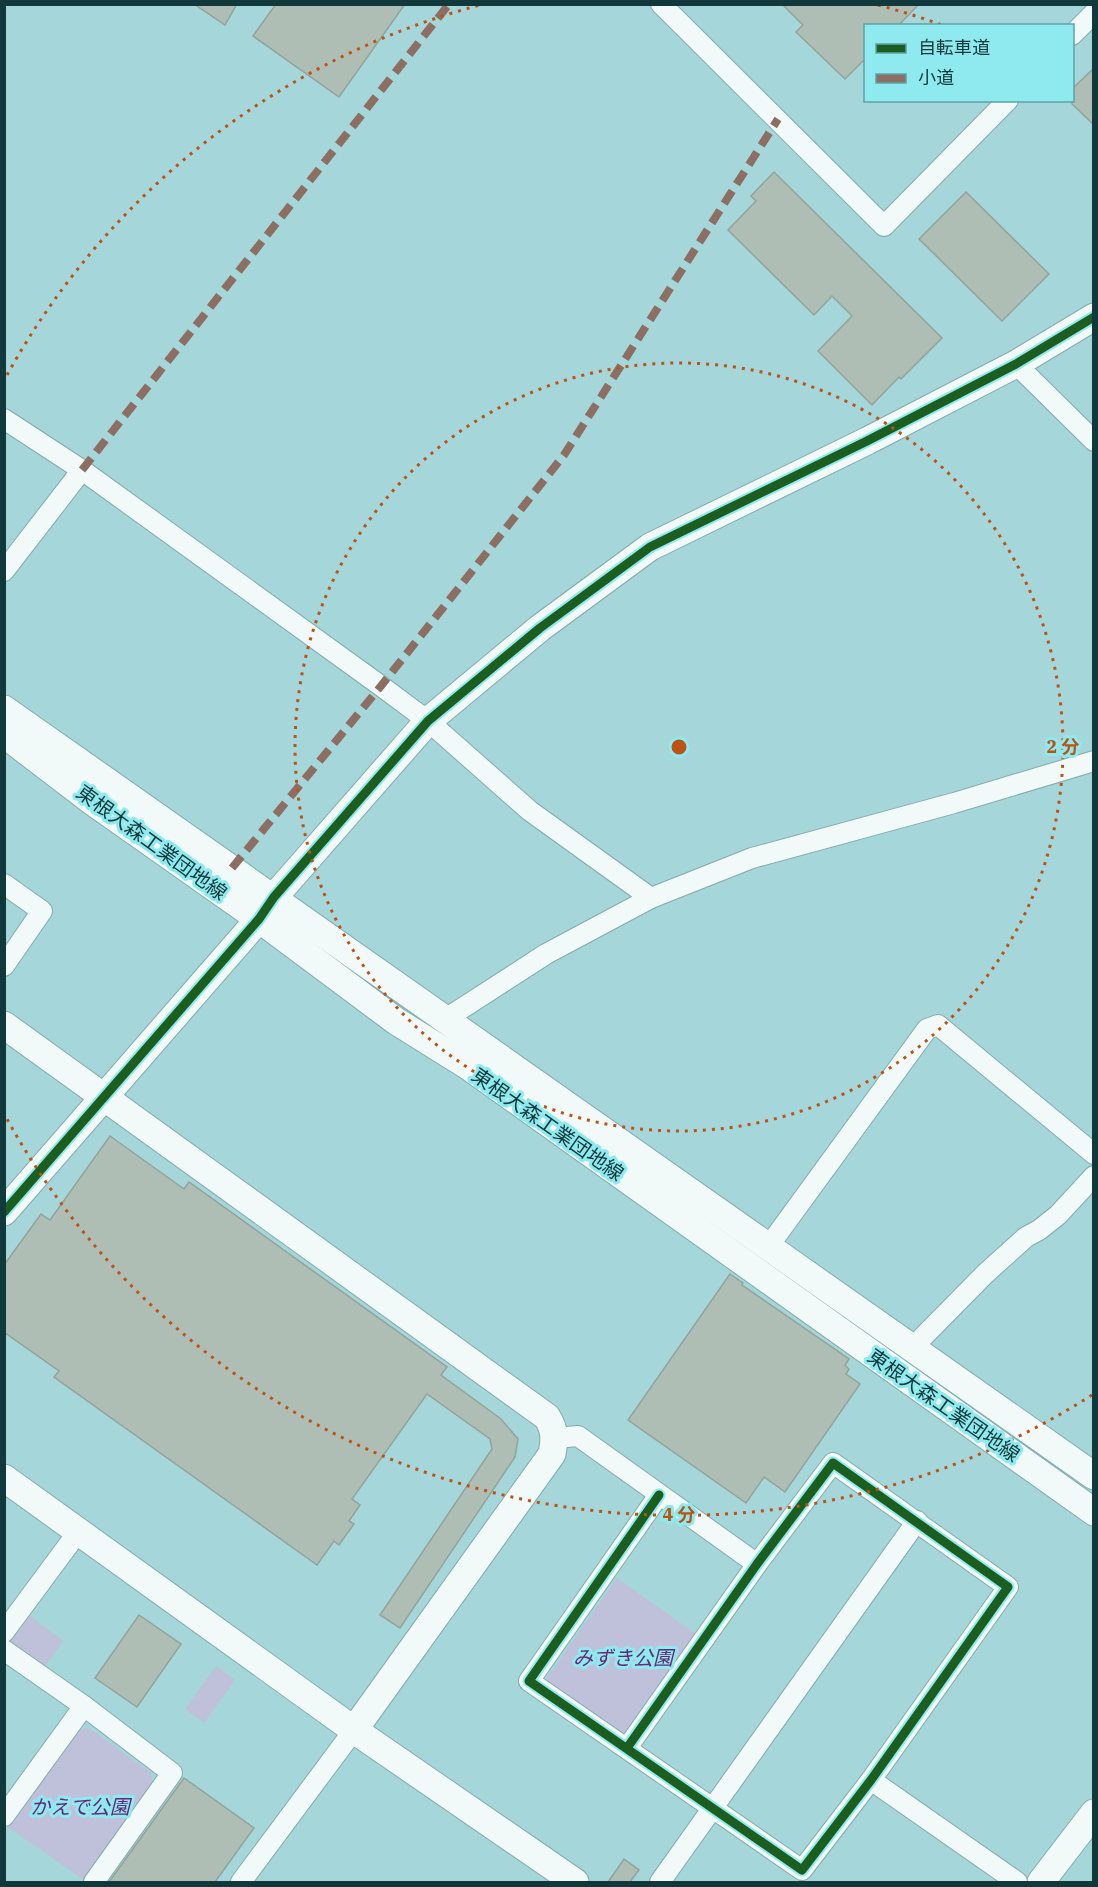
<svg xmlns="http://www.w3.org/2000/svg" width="1098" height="1887" font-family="'IBM Plex Serif','Noto Sans JP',serif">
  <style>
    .green { fill: #bec1d9 }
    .building { fill: #aebeb4; stroke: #93a399; stroke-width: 1.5 }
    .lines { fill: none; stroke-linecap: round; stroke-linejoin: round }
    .street-casing { stroke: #83abad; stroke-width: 22 }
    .secondary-casing { stroke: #83abad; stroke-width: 29 }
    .street { stroke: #f2f9f9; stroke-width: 20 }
    .secondary { stroke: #f2f9f9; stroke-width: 27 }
    .quiet { stroke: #8d6e63; stroke-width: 8; stroke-dasharray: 15 8; stroke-linecap: butt }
    .cycleway-casing { stroke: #8feaef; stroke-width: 13 }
    .cycleway { stroke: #1b5e20; stroke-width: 9 }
    .ring { fill: none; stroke: #bd5215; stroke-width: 3; stroke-dasharray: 3 6 }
    .labels { text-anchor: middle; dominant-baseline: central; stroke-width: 6; stroke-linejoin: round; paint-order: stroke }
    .street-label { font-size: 20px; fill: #11383a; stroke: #8feaef }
    .park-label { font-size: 20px; font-style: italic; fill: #692677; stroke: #8feaef }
    .centre { fill: #bd5215; stroke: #8feaef; stroke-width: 3 }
    .ring-label { font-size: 18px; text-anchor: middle; font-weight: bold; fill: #bd5215; stroke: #8feaef; stroke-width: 6; stroke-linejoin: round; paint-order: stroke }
  </style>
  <rect width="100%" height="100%" fill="#a5d6d9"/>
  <!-- green -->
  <g class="green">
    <polygon points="617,1578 699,1636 628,1738 550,1690 547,1678"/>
    <polygon points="21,1609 63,1641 39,1675 5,1650 5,1632"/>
    <polygon points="216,1666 235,1680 204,1723 185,1709"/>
    <polygon points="89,1728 151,1773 153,1785 84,1880 8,1827 79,1730"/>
  </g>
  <!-- building -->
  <g class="building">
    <polygon points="194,4 237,4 225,25"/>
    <polygon points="276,4 405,4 339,97 253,36"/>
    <polygon points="782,4 919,4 898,26 866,26 866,58 845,79 796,32 803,25"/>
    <polygon points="1094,68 1094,125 1072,104 1072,89"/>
    <polygon points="774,172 942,338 901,379 899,377 872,405 818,351 852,316 832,296 814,315 728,230 756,201 751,196"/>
    <polygon points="966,192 1049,274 1002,321 919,239"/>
    <polygon points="110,1136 184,1189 189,1182 447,1367 441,1375 501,1419 518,1439 515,1457 400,1628 380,1615 492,1449 490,1439 427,1394 352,1499 360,1505 349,1521 354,1524 339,1545 334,1541 317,1565 54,1377 59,1371 4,1332 4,1265 41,1214 50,1220"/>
    <polygon points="730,1274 743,1283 742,1285 849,1359 845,1365 849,1369 846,1374 860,1384 785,1492 764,1477 746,1503 628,1420"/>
    <polygon points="139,1615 181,1644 137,1707 95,1678"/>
    <polygon points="184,1778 254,1828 215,1882 109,1882"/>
    <polygon points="624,1859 639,1870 630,1882 608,1882"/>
  </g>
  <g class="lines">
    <!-- street casing -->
    <g class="street-casing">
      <g id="street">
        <polyline points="661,4 884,226 1008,100"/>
        <polyline points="1072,35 1094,13"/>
        <polyline points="1016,364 1094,441"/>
        <polyline points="4,419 82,470 381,686 428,721 530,811 651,898"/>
        <polyline points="4,571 82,470"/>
        <polyline points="4,884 42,911 4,966"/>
        <polyline points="444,1020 546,954 651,898 752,858 954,803 1094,761"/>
        <polyline points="768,1247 927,1029 938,1025 1094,1154"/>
        <polyline points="912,1348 985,1274 1026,1237 1039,1230 1058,1215 1094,1176"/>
        <polyline points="555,1438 578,1436 757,1564"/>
        <polyline points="4,1632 78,1532"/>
        <polyline points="4,1650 84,1706 172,1773 94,1882"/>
        <polyline points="627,1748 757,1564 833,1463 1008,1587 871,1780 802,1870 529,1681 659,1495"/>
        <polyline points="871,1780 1017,1882"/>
        <polyline points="4,1816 84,1706"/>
        <polyline points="241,1882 354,1730"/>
        <polyline points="660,1882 917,1521"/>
      </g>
    </g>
    <!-- secondary casing -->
    <g class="secondary-casing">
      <g id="secondary">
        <polyline points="4,709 1094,1476"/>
        <polyline points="4,734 93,802 259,919 396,1021 468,1066 1094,1512"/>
        <path d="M4,1025l543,392c8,13 8,21 5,37l-198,276"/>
        <polyline points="4,1212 259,919 274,897 428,721 540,628 650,547 867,441 1016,364 1094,317"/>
        <polyline points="4,1478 354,1730 575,1882"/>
        <polyline points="1041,1882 1094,1813"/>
      </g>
    </g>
    <!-- street -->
    <use href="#street" class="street"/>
    <!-- secondary -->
    <use href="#secondary" class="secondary"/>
    <!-- quiet -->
    <g class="quiet">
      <polyline points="82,470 449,4"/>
      <polyline points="232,868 381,686 564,455 778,119"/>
    </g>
    <!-- cycleway casing -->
    <g class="cycleway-casing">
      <g id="cycleway">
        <polyline points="4,1212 259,919 274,897 428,721 540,628 650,547 867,441 1016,364 1094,317"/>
        <polyline points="627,1748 757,1564 833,1463 1008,1587 871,1780 802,1870 529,1681 659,1495"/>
      </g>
    </g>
    <!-- cycleway -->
    <use href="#cycleway" class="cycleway"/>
  </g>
  <!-- distance rings -->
  <g class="ring">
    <circle cx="679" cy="747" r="384"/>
    <path d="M1092 1395A768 768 0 0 1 7 1119M7 375A768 768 0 0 1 480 5M878 5A768 768 0 0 1 942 25"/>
  </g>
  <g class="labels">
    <!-- street labels -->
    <g class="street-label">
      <text transform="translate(152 842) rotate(36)">東根大森工業団地線</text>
      <text transform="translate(548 1124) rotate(35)">東根大森工業団地線</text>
      <text transform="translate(944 1405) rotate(35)">東根大森工業団地線</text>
    </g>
    <!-- park labels -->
    <g class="park-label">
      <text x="623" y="1657">みずき公園</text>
      <text x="80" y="1806">かえで公園</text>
    </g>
  </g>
  <circle cx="679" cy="747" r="9" class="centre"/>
  <g class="ring-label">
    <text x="1063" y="753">2 分</text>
    <text x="679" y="1521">4 分</text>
  </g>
  <!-- border -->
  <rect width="1098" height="1887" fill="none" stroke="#11383a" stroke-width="12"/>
  <!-- legend -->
  <rect x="864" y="24" width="210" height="78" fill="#8feaef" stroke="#5da3a7" stroke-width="1.5"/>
  <rect x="876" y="44" width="30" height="9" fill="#1b5e20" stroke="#5da3a7" stroke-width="1.5"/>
  <text x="918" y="54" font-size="18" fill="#11383a">自転車道</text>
  <rect x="876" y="74" width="30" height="9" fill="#8d6e63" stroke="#5da3a7" stroke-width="1.5"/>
  <text x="918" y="84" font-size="18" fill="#11383a">小道</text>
</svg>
